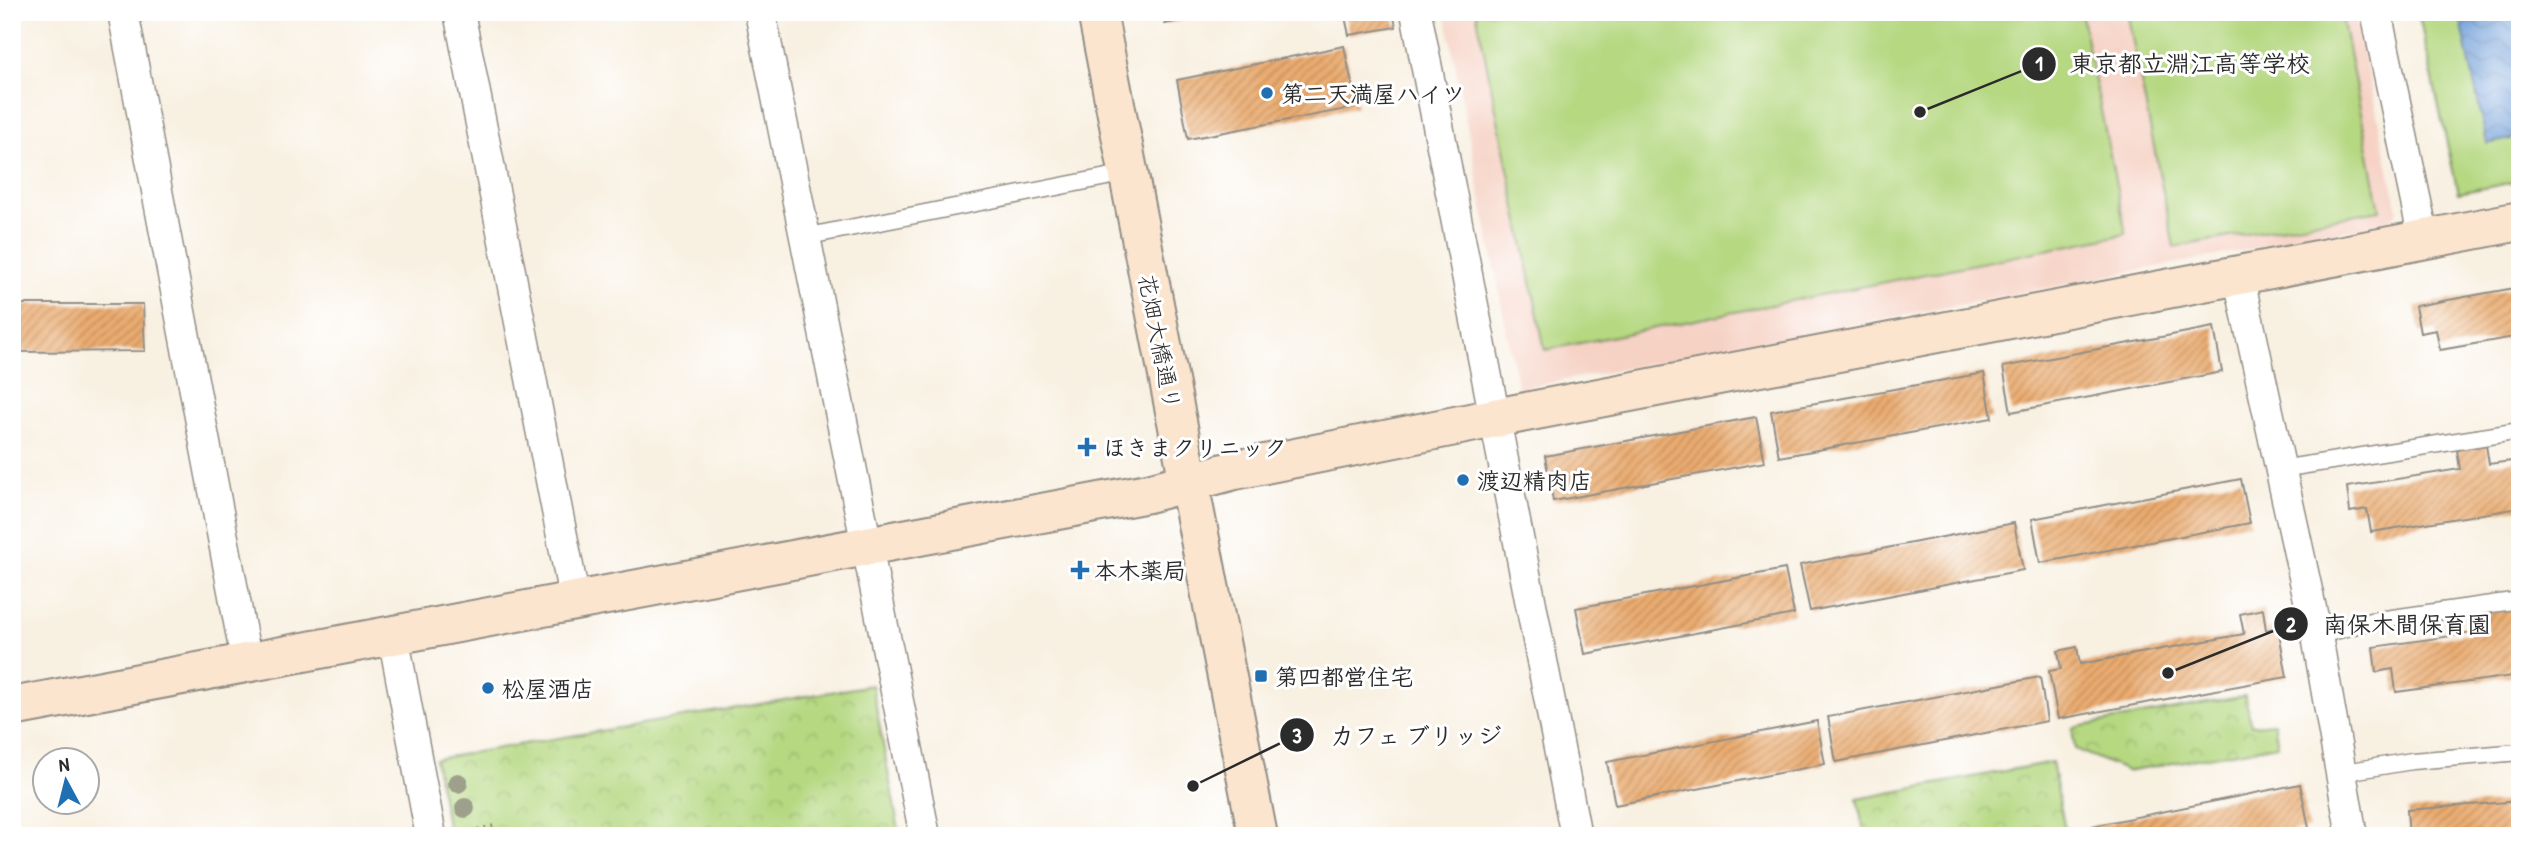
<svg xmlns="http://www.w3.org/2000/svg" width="2532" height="848" font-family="'Patrick Hand','Klee One',sans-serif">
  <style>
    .built { fill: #f6d2c4 }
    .park { fill: url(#park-crowns); stroke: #708256; stroke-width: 2 }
    .garden { fill: #b5d881; stroke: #708256; stroke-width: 2 }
    .water { fill: url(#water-waves); stroke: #4d6482; stroke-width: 2 }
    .building { fill: url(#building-hatch) }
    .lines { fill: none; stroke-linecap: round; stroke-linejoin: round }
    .lane-casing { stroke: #928e86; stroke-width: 19 }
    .street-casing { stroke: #928e86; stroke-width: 33 }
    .secondary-casing { stroke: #928e86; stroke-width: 42 }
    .path { stroke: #928e86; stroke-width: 4.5; stroke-dasharray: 2 5; stroke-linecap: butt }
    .lane { stroke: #fff; stroke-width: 16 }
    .street { stroke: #fff; stroke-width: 30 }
    .secondary { stroke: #fbe5cf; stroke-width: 38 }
    .tree { fill: #9ea08b }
    .poi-dot { fill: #1f6fb2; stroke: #fff; stroke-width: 2.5 }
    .labels { text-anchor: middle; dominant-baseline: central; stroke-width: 6; stroke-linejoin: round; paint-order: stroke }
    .poi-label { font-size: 23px; font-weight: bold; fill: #2b2b2b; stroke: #fff; text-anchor: start }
    .street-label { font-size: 23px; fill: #2b2b2b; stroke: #fff }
    .leader { fill: none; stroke: #2b2b2b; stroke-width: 2.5 }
    .callout-dot { fill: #2b2b2b; stroke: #fff; stroke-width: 2.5 }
    .mark-label { font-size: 21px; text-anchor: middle; font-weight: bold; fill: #fff }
    .callout-label { font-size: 24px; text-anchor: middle; font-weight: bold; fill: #2b2b2b; stroke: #fff; stroke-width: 6; stroke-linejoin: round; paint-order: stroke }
  </style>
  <defs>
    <pattern id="park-crowns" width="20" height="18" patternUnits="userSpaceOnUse" patternTransform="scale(1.75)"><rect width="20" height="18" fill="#b5d881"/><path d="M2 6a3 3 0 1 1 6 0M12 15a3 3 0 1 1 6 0" fill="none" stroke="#9cba70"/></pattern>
    <pattern id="water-waves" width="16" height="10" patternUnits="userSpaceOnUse" patternTransform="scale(1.75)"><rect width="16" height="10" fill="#6f9ed8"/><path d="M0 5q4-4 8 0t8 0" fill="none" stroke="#5b81af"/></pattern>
    <pattern id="building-hatch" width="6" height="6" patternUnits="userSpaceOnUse" patternTransform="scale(1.75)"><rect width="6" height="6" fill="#ebac70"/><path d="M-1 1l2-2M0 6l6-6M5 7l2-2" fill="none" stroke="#bf8c5c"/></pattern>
  </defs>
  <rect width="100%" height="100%" fill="#fff"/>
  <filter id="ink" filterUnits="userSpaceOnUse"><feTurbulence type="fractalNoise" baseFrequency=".0143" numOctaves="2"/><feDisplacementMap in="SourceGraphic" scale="14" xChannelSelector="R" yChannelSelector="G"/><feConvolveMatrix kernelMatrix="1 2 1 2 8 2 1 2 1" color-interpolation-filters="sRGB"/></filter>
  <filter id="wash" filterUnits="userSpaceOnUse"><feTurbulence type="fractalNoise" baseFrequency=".00686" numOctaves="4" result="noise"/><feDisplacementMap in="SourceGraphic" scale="28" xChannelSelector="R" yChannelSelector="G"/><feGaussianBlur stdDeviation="1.57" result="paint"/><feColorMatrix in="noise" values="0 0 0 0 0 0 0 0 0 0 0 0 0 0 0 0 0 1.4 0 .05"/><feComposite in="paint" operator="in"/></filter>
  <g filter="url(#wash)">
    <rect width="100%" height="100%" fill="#f8f0e1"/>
    <!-- built -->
    <polygon class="built" points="1445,12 2355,12 2398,211 2388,223 1518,389"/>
    <!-- park -->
    <g class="park">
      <polygon points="872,685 900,836 449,836 435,759"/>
      <polygon points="2245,696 2251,725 2274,723 2278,745 2127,771 2075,749 2072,728"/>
      <polygon points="2052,762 2066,836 1865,836 1857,799"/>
    </g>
    <!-- garden -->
    <g class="garden">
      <polygon points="1476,12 2081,12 2126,234 1545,350"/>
      <polygon points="2127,12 2341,12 2380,210 2174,247"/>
      <polygon points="2418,12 2520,12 2520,181 2458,193"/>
    </g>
    <!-- water -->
    <polygon class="water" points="2459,12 2520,12 2520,137 2487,144"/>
    <g id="blocks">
      <!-- building -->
      <g class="building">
        <polygon points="1161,12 1216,12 1216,13 1165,24"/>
        <polygon points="1344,12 1393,12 1396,27 1349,35"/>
        <polygon points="1344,46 1357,107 1188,139 1177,80"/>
        <polygon points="2520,287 2520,336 2440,350 2436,330 2420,333 2415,306"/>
        <polygon points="12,304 143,304 145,351 12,352"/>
        <polygon points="2214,327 2222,372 2011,412 2003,367"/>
        <polygon points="1984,373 1992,418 1779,457 1771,411"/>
        <polygon points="1756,417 1765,462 1553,501 1545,456"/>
        <polygon points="2486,445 2489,464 2520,460 2520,508 2371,532 2367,509 2350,512 2347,487 2460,469 2457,450"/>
        <polygon points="2241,479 2250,523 2040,563 2032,519"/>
        <polygon points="2014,523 2023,570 1810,611 1800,565"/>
        <polygon points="1785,569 1794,614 1585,654 1576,608"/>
        <polygon points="2513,608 2516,627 2520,626 2520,675 2396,692 2393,669 2376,672 2373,647 2487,631 2484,612"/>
        <polygon points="2263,609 2266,630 2278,627 2287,677 2058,719 2049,671 2061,669 2058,651 2077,647 2080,664 2244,634 2240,614"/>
        <polygon points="2040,677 2047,721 1836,762 1828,717"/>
        <polygon points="1817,721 1825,764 1615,805 1607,762"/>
        <polygon points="2300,784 2309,828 2269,836 2094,836 2092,826"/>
        <polygon points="2520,801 2520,836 2409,836 2407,810"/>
      </g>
    </g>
  </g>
  <g filter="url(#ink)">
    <use href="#blocks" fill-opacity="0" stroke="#928e86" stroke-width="2"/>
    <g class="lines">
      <!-- lane casing -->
      <g class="lane-casing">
        <g id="lane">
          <polyline points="804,237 1127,173"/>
          <polyline points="2281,469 2520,431"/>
          <polyline points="2317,636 2371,621 2520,600"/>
          <polyline points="2339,773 2412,761 2520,752"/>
        </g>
      </g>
      <!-- street casing -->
      <g class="street-casing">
        <g id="street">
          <polyline points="123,12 247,664"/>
          <polyline points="459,12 575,602"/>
          <polyline points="760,12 925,836"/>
          <polyline points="1416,12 1576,836"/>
          <polyline points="2376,12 2424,240"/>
          <polyline points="2238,274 2317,636 2352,836"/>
          <polyline points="393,635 431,836"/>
        </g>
      </g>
      <!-- secondary casing -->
      <g class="secondary-casing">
        <g id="secondary">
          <polyline points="1097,12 1258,836"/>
          <polyline points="12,707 1148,493 1235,470 1495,418 2520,221"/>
        </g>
      </g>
      <!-- path -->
      <polyline class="path" points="464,833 495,826"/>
      <!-- lane -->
      <use href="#lane" class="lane"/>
      <!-- street -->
      <use href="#street" class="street"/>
      <!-- secondary -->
      <use href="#secondary" class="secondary"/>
    </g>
    <!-- trees -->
    <g class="tree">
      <circle cx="458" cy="783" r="10"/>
      <circle cx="465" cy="808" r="10"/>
    </g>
  </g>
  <!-- markers -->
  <g class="poi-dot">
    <circle cx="1267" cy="93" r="7"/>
    <path d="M1083.5 436.5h7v7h7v7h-7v7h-7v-7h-7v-7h7z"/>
    <circle cx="1463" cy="480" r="7"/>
    <path d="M1076.5 559.5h7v7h7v7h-7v7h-7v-7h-7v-7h7z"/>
    <rect x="1254" y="669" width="14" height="14" rx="3.5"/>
    <circle cx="488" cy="688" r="7"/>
  </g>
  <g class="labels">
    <!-- poi labels -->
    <g class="poi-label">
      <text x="1281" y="93">第二天満屋ハイツ</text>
      <text x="1103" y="447">ほきまクリニック</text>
      <text x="1477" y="480">渡辺精肉店</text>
      <text x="1094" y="570">本木薬局</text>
      <text x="1275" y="676">第四都営住宅</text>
      <text x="502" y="688">松屋酒店</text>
    </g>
    <!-- street labels -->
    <g class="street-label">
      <text transform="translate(1160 342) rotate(79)">花畑大橋通り</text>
    </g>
  </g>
  <!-- callouts -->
  <path class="leader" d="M1920 112L2039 64M2168 673L2291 624M1193 786L1297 735"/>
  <g class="callout-dot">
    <circle cx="1920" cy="112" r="7"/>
    <circle cx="2168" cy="673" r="7"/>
    <circle cx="1193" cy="786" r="7"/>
    <circle cx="2039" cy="64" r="18"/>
    <circle cx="2291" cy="624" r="18"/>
    <circle cx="1297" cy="735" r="18"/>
  </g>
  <g class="mark-label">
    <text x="2039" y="71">1</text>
    <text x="2291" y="632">2</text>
    <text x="1297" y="743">3</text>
  </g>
  <g class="callout-label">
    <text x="2190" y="72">東京都立淵江高等学校</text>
    <text x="2407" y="633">南保木間保育園</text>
    <text x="1416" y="744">カフェ ブリッジ</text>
  </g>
  <!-- margin -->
  <rect width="2532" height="848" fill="none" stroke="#fff" stroke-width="42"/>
  <!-- north arrow -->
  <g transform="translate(66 781) rotate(353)"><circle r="33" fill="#ffffff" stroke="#aaaaaa" stroke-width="2"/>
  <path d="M0-5L12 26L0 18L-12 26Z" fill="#1f6fb2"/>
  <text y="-10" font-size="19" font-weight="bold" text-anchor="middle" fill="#2b2b2b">N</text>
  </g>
</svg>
